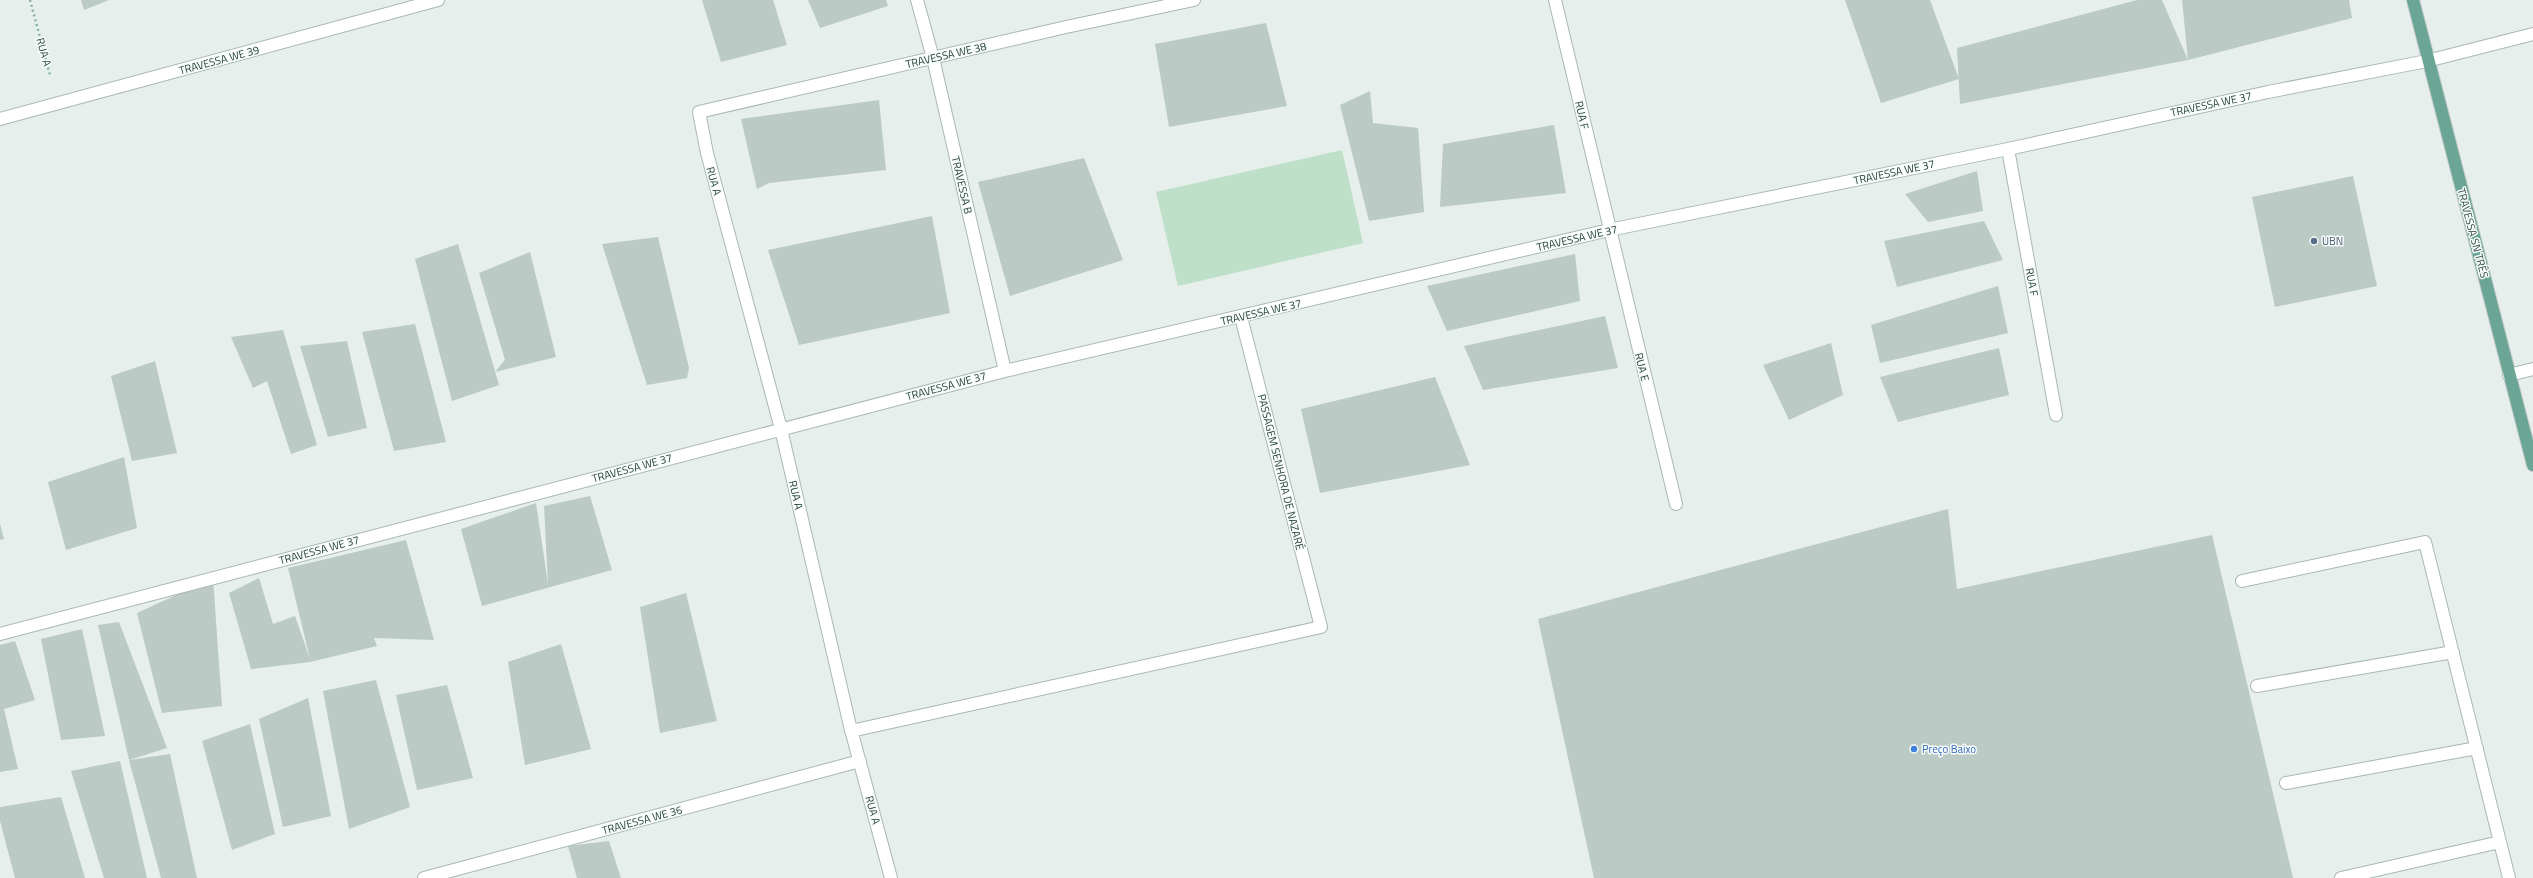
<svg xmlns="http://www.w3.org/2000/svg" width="2533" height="878" font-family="'Titillium Web',sans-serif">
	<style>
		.green { fill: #bfe0c8 }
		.building { fill: #bbcac4 }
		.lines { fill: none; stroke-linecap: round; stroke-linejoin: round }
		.minor-casing { stroke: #a8b8b2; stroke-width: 14 }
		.major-casing { stroke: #c2cac8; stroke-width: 14 }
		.path { stroke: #86b3a5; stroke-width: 2.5; stroke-dasharray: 2 3; stroke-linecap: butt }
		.minor { stroke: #fff; stroke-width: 12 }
		.major { stroke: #6aa596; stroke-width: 12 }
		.service-dot { fill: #5c6f8a; stroke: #f7fbf9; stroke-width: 1.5 }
		.shop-dot { fill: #3f7fe0; stroke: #f7fbf9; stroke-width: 1.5 }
		.labels { text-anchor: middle; stroke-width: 3; stroke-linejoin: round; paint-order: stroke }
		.street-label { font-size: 11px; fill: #24423a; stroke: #f7fbf9 }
		.service-label { font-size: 11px; fill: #4e5e75; stroke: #f7fbf9; text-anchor: start }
		.shop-label { font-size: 11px; fill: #366cbe; stroke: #f7fbf9; text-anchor: start }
	</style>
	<rect width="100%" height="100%" fill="#e6efeb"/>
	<path class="green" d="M1342 150 1363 243 1178 286 1156 192Z"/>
	<path class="building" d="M81 0H109L84 10Z
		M702 0H773L787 45 721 62Z
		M808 0H886L888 6 820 28Z
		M1845 0H1930L1959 79 1881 103Z
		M2137 0H2162L2188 60 2182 0H2349L2352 18 2188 60 1960 104 1957 48Z
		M1266 23 1287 106 1169 127 1155 44Z
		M1370 91 1373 123 1418 128 1424 212 1369 221 1340 105Z
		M879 100 886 170 769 183 757 189 741 119Z
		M1554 125 1566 193 1440 207 1443 144Z
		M1084 158 1123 260 1010 296 978 182Z
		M1977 171 1983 211 1928 222 1905 194Z
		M2353 176 2377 286 2275 307 2252 197Z
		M932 216 950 313 799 345 768 250Z
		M1984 221 2003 260 1897 287 1884 241Z
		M658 237 689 368 687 378 647 385 602 244Z
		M458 244 499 385 452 401 415 259Z
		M530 252 556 357 495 372 505 360 479 273Z
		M1575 254 1580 301 1447 331 1427 286Z
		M1998 286 2008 333 1880 363 1871 325Z
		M1605 316 1618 368 1483 390 1464 346Z
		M415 324 446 442 394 451 362 332Z
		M283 330 317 445 291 454 267 381 253 388 231 337Z
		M347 341 367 428 328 437 300 346Z
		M1831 343 1843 395 1789 420 1763 365Z
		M1999 348 2009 395 1898 422 1880 377Z
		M155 361 177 453 132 461 111 376Z
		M1435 377 1470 465 1320 493 1301 409Z
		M124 457 137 528 66 550 48 482Z
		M590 496 612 570 482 606 461 529 536 503 548 584 544 506Z
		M1948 509 1957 589 2212 535 2293 878H1594L1538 619Z
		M0 524 4 539 0 540Z
		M406 540 434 640 374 638 377 646 310 662 251 669 229 593 259 578 273 624 295 616 310 659 288 568Z
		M213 578 222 706 162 713 137 613Z
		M686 593 717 721 660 733 640 607Z
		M119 622 167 748 129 760 170 754 197 878H161L129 760 98 625Z
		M82 629 105 736 61 740 41 639Z
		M15 641 35 700 4 709 18 769 0 772V645Z
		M561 644 591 749 525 765 508 662Z
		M376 680 410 807 349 829 323 691Z
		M447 685 473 778 417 790 396 695Z
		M308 698 331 816 283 827 259 719Z
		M250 724 275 834 232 850 202 741Z
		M120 761 147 878H104L71 771Z
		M61 797 85 878H15L0 821V807Z
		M609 841 621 878H577L568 846Z"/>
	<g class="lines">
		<g class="minor-casing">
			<path id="minor" d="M917 0 933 58 1005 371
				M1555 0 1676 504
				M0 119 438 0
				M2008 149 2056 415
				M2509 375 2533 369
				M2242 581 2425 542 2509 878
				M0 634 1005 371 1609 230 2008 149 2268 92 2427 61 2533 34
				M2257 686 2453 652
				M851 731 1321 627 1241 317
				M2286 783 2477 748
				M424 878 860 761
				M891 878 850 726 781 429 707 153 699 112 1066 27 1194 0
				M2341 878 2500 842"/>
		</g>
		<g class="major-casing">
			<path id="major" d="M2413 0 2533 465"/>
		</g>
		<path class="path" d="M30 0 50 75"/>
		<use href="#minor" class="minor"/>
		<use href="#major" class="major"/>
	</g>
	<circle class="service-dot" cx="2314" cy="241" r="4"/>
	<circle class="shop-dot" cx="1914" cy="749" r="4"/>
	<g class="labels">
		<g class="street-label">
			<text transform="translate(44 52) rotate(75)" y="4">RUA A</text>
			<text transform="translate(946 55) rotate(-13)" y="4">TRAVESSA WE 38</text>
			<text transform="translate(219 60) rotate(-15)" y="4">TRAVESSA WE 39</text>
			<text transform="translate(2211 104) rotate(-12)" y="4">TRAVESSA WE 37</text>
			<text transform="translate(1582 115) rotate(77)" y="4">RUA F</text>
			<text transform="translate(1894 172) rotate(-12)" y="4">TRAVESSA WE 37</text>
			<text transform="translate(714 181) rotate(75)" y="4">RUA A</text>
			<text transform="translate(962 185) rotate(77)" y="4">TRAVESSA B</text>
			<text transform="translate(2473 233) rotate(75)" y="4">TRAVESSA SN TRÊS</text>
			<text transform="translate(1577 238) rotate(-13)" y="4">TRAVESSA WE 37</text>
			<text transform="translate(2032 282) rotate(80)" y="4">RUA F</text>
			<text transform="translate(1261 312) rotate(-13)" y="4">TRAVESSA WE 37</text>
			<text transform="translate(1642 367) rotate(76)" y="4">RUA E</text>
			<text transform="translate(946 386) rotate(-15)" y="4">TRAVESSA WE 37</text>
			<text transform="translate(632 468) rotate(-15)" y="4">TRAVESSA WE 37</text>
			<text transform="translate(1281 472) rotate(76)" y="4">PASSAGEM SENHORA DE NAZARÉ</text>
			<text transform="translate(796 495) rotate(77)" y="4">RUA A</text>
			<text transform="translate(319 550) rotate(-15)" y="4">TRAVESSA WE 37</text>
			<text transform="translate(873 810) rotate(75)" y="4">RUA A</text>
			<text transform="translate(642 820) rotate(-15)" y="4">TRAVESSA WE 36</text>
		</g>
		<g class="service-label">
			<text x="2322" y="245">UBN</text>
		</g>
		<g class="shop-label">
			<text x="1922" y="753">Preço Baixo</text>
		</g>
	</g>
</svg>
